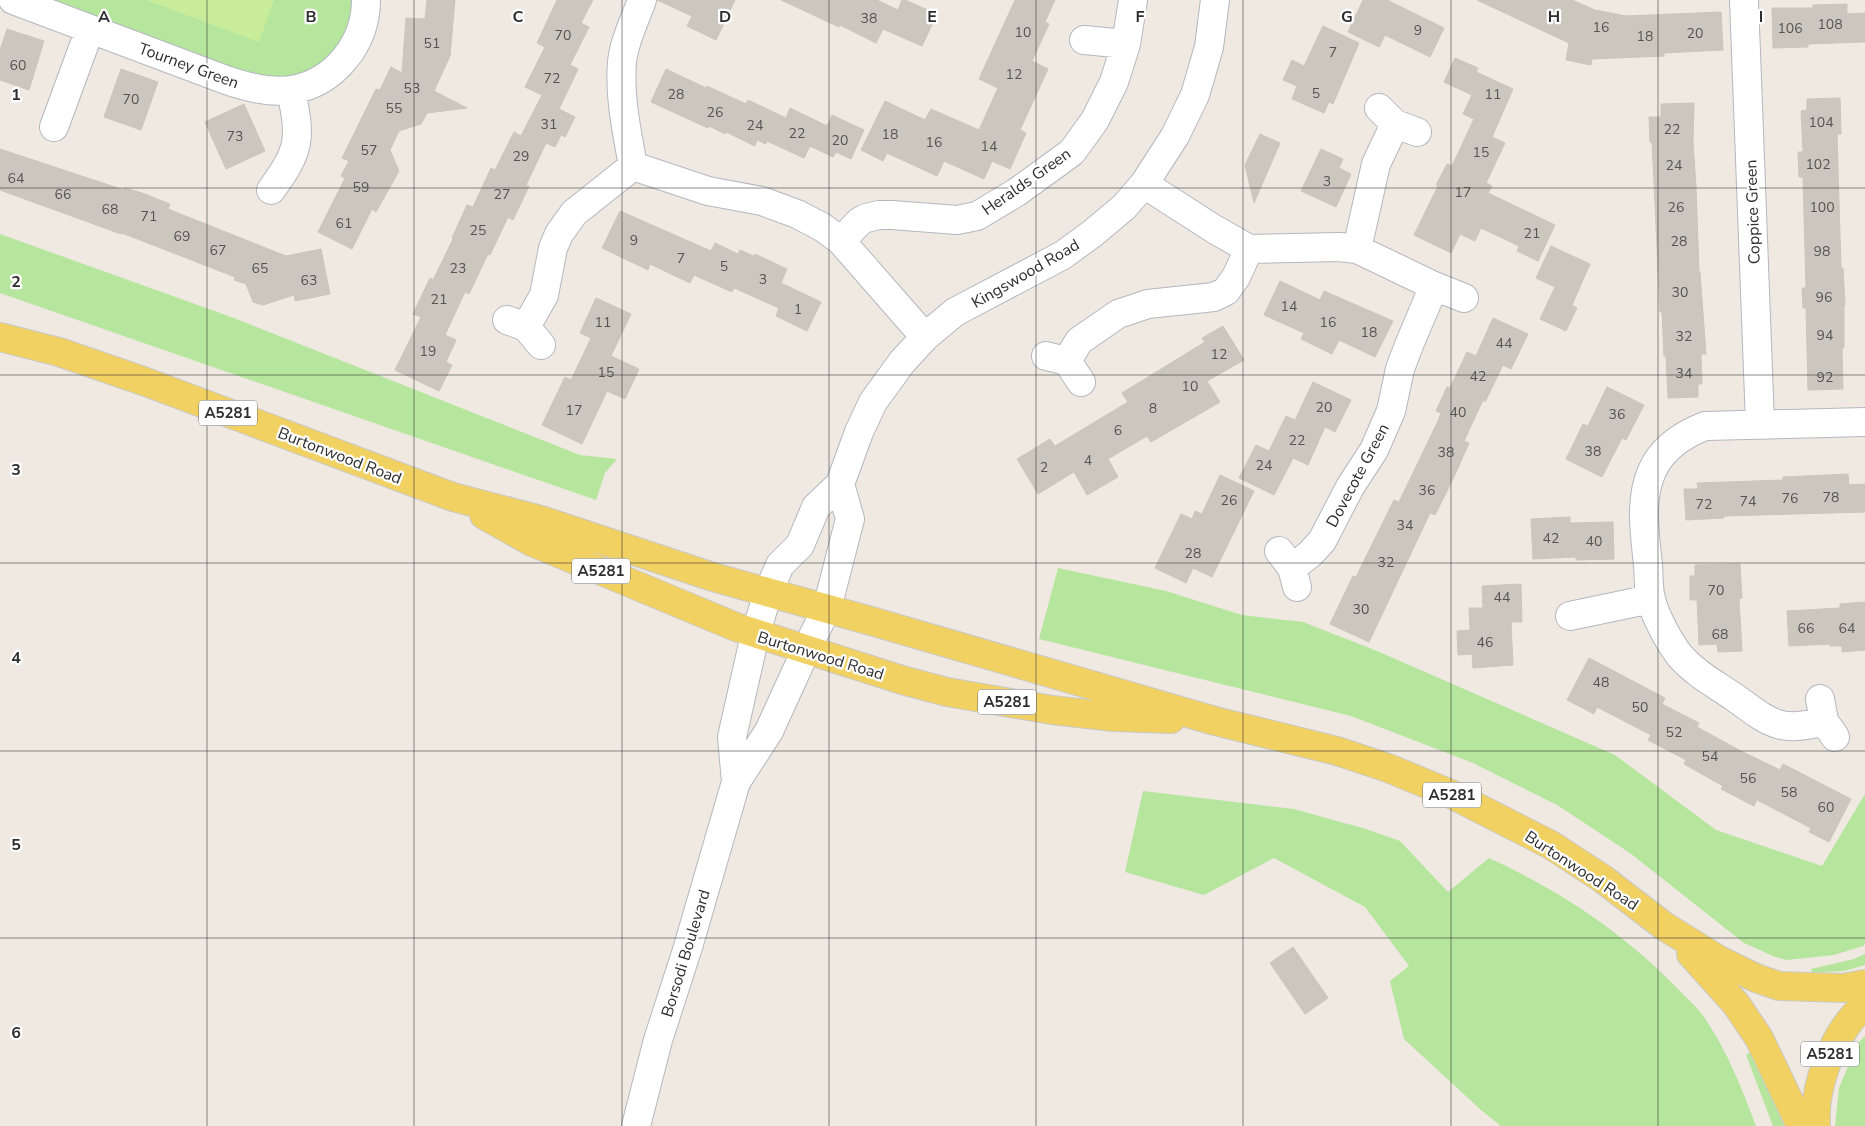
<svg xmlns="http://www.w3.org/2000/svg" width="1865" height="1126" font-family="'Nunito Sans',sans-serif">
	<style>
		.green { fill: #b6e59e }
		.pitch { fill: #c9ec9a }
		.building { fill: #cbc7bf; stroke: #cbc5ba }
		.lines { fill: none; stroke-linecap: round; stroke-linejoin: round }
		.minor-casing { stroke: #b4b7c1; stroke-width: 30 }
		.primary-casing { stroke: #c9c9c9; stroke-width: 30 }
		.minor { stroke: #fff; stroke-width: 28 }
		.primary { stroke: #f2d163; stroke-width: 28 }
		.grid { fill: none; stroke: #2e2e2e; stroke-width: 1; stroke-opacity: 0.55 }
		.labels { text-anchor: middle; stroke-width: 4.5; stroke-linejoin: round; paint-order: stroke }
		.number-label { font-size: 14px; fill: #555452 }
		.shield { fill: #fff; stroke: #6d6d6d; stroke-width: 1 }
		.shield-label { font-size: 15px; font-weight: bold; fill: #2e2e2e }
		.street-label { font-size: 16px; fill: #2e2e2e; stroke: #fff }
		.grid-label { font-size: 16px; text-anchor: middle; font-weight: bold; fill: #2e2e2e; stroke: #fff; stroke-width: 4.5; stroke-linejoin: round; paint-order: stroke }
	</style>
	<rect width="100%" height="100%" fill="#efe9e1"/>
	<path class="green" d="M43 0H356L343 44 320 66 289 78 264 79Z
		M0 234 234 318 580 455 617 459 605 473 596 500 0 293Z
		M1058 568 1166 591 1242 615 1303 622 1377 651 1615 755 1716 830 1822 866 1865 794V944L1863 946 1834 955 1786 960 1773 956 1744 943 1630 853 1557 805 1473 763 1351 716 1039 639Z
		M1143 791 1294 809 1366 829 1400 841 1448 892 1489 858C1559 890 1624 933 1678 989 1687 999 1699 1008 1706 1020 1728 1053 1742 1089 1756 1126H1501L1481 1110 1404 1039 1390 981 1409 966 1365 907 1274 858 1204 895 1125 872Z
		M1865 954V965L1844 971 1812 973 1811 969 1854 959Z
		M1865 1036V1126H1835L1839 1088 1858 1043Z
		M1755 1049 1786 1126H1773L1746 1055Z"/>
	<path class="pitch" d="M146 0H274L259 42Z"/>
	<path class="building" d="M427 0H455L450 56 434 91 467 108 427 113 421 124 399 131 390 150 399 171 376 212 372 209 352 249 318 232 345 178 341 176 349 161 342 158 376 89 380 90 391 67 402 73 406 18 425 19Z
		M557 0H593L581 23 589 27 570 65 578 69 559 109 575 117 565 137 561 135 555 147 546 143 526 185 529 186 513 220 508 217 490 255 488 254 469 294 465 292 445 335 456 340 446 362 452 365 439 391 395 370 421 317 413 314 430 278 433 280 453 239 452 238 467 205 473 207 491 168 495 170 514 132 521 136 542 95 525 87 545 47 537 43Z
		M657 0H735L716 40 687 26 692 16Z
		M781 0H877L898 10 902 0H905L937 14 922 46 883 29 876 43 840 25 839 27Z
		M1015 0H1055L1045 22 1049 24 1032 61 1048 69 1020 130 1026 133 1010 169 992 161 984 179 944 161 937 176 887 153 883 161 861 150 885 101 925 120 931 109 979 130 998 88 979 79Z
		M1363 0H1387L1444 28 1430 57 1385 35 1379 47 1348 32Z
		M1477 0H1572L1595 10 1626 16 1721 12 1723 50 1664 53V56L1592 59 1591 65 1566 60 1569 43Z
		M1847 4V14L1865 13V42L1808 44V47L1773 48 1772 8H1813V5Z
		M1323 26 1359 43 1333 104 1329 102 1324 113 1292 99 1297 86 1283 80 1292 60 1304 66Z
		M7 29 44 41 29 90 0 80V50Z
		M1455 58 1478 68 1476 72 1513 89 1492 137 1505 143 1486 183 1492 186 1488 193 1555 225 1538 261 1517 251 1519 246 1481 228 1475 241 1460 234 1451 253 1414 235 1438 186 1436 185 1447 164 1452 166 1474 119 1463 114 1472 95 1444 82Z
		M121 69 158 82 141 130 104 117Z
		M666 69 706 88 707 86 746 104 748 100 786 118 790 108 827 126 832 115 864 130 851 159 836 152 833 157 810 146 804 158 767 141 766 144 757 140 755 146 726 132 725 134 709 126 708 128 651 102Z
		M1840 98 1841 134H1837L1841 268H1843L1845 305H1844V348H1842L1843 389 1808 390 1806 308H1803L1802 288H1806L1803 177H1799L1798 152H1803L1801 111 1807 110V99Z
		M1694 103 1693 141 1696 187 1699 272H1700L1706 354H1701L1702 384H1698V397L1668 398 1666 356H1664L1662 312H1660L1654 183 1652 142H1650L1649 117H1661V104Z
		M244 104 265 151 226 169 205 122Z
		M1260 134 1280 143 1254 203 1245 165Z
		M0 149 124 190 125 188 142 193 170 204 168 209 286 256 321 249 330 294 295 301 294 295 263 305 253 302 246 284 234 280 235 277 122 233 121 234 0 190Z
		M1321 149 1343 159 1339 168 1351 174 1336 207 1301 191Z
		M620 211 711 251 715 243 738 254 740 250 754 256 755 254 787 269 781 283 821 302 807 331 776 316 779 308 734 288 732 292 694 275 690 283 650 264 648 270 602 248Z
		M1551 246 1590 264 1572 305 1577 308 1566 331 1540 319 1555 287 1536 278Z
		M1280 281 1320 300 1324 291 1393 321 1375 357 1339 340 1332 354 1301 339 1304 333 1264 315Z
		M596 298 631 314 611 356 639 369 625 399 607 391 582 444 542 425 565 377 571 380 591 338 580 333Z
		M1493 318 1528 334 1511 369 1503 365 1485 402 1483 400 1464 441 1469 443 1453 479 1435 515 1430 513 1369 642 1330 624 1353 576 1356 577 1394 500 1399 502 1437 423 1441 413 1436 411 1447 387 1450 388 1467 352 1476 356Z
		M1223 326 1244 360 1207 381 1220 402 1151 442 1147 436 1108 459 1118 477 1087 495 1074 472 1038 494 1017 459 1050 439 1055 446 1128 402 1122 393 1205 342 1202 338Z
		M1313 382 1351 400 1335 432 1325 427 1308 465 1293 458 1274 495 1239 478 1256 445 1269 451 1286 416 1295 420Z
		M1607 387 1644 405 1626 440 1622 438 1602 477 1566 459 1583 424 1588 426Z
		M1848 474 1849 485 1865 484V512L1724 516V518L1686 520 1684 489H1698L1697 483 1783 480V477Z
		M1220 475 1254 491 1212 577 1193 568 1186 583 1155 568 1181 514 1192 519 1195 511 1202 514Z
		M1570 517V523L1613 522 1614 559 1576 560V557L1533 559 1531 519Z
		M1740 564 1742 598 1739 599 1742 651 1718 652 1717 644 1699 645 1697 600H1690V576H1695V565Z
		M1521 584 1522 622H1511L1513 665 1473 668 1472 654 1458 655 1457 631 1470 630 1469 608H1483L1482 586Z
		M1865 602V650L1842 652V646H1830V644L1789 646 1787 611 1840 608V604Z
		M1589 658 1665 698 1662 704 1699 723 1697 727 1741 751 1780 770 1783 764 1851 799 1829 842 1809 832 1811 828 1757 800 1754 806 1721 789 1723 786 1684 764 1686 760 1648 740 1651 735 1597 707 1594 714 1567 700Z
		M1293 947 1328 998 1305 1014 1270 963Z"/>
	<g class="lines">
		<g class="minor-casing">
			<path id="minor" d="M13 0 226 80C247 87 269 93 291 90 335 83 366 43 366 0
				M1744 0 1760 424
				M1084 40 1126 44 1133 0
				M1379 108 1395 124 1417 132
				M54 127 90 29
				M633 166 708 191 762 201 797 214 822 227 841 241 925 337
				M633 166C627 132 619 97 622 62 624 41 635 20 642 0
				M1144 184 1214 229 1249 249 1339 247 1357 249 1434 286 1409 345 1400 369 1391 411 1374 450 1350 487 1322 541 1310 554 1292 568
				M271 190C301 149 301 139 291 90
				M841 241 859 222 866 218 879 215H892L957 220 977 216 1017 192 1072 152 1095 120 1114 82 1126 44
				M1357 249 1376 164 1395 124
				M1434 286 1464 298
				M507 320 526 327 541 345
				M526 327 544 295 553 248 559 234 574 213 633 166
				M1046 356 1067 361 1081 382
				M1067 361 1079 341 1118 314 1148 304 1214 297 1226 291 1236 277 1249 249
				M1279 551 1292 568 1297 587
				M1570 616 1651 599
				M1820 699 1824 721 1835 737
				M1824 721C1779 734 1769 722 1734 697 1715 684 1696 674 1680 656 1669 642 1655 616 1651 599 1648 588 1649 576 1648 565 1645 535 1639 500 1652 471 1662 448 1682 435 1705 426L1865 422
				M736 782 732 737 755 635 768 593 780 565 800 545 816 507 840 484 859 432 873 402 902 362 925 337 955 312 1063 255 1093 233 1124 207 1144 184 1175 136 1195 95 1209 47 1215 0
				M636 1126 658 1040 688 947 736 782 769 731 806 650 827 608 850 519 840 484"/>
		</g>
		<g class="primary-casing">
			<path id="primary" d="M0 337 59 352 146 382 453 497 541 520 713 577 871 621 1215 721 1337 751 1388 768 1451 794 1551 845 1603 879 1664 926 1719 960 1756 978 1779 986 1843 988 1865 984
				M484 515 532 542 736 627 902 680 947 692 1052 710 1114 717 1171 719
				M1691 954 1736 1004 1759 1038 1801 1126
				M1816 1126C1813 1086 1834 1031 1865 1005"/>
		</g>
		<use href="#minor" class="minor"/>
		<use href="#primary" class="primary"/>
	</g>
	<path class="grid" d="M207 0V1126M414 0V1126M622 0V1126M829 0V1126M1036 0V1126M1243 0V1126M1451 0V1126M1658 0V1126M0 188H1865M0 375H1865M0 563H1865M0 751H1865M0 938H1865"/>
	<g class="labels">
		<g class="number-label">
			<text x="869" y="23">38</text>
			<text x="1830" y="29">108</text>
			<text x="1601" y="32">16</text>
			<text x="1790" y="33">106</text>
			<text x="1418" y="35">9</text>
			<text x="1023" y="37">10</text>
			<text x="1695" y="38">20</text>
			<text x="563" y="40">70</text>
			<text x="1645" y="41">18</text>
			<text x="432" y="48">51</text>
			<text x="1333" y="57">7</text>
			<text x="18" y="70">60</text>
			<text x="1014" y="79">12</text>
			<text x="552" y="83">72</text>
			<text x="412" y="93">53</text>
			<text x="1316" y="98">5</text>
			<text x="676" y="99">28</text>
			<text x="1493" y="99">11</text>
			<text x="131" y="104">70</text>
			<text x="394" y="113">55</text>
			<text x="715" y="117">26</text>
			<text x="1821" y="127">104</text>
			<text x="549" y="129">31</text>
			<text x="755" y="130">24</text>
			<text x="1672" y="134">22</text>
			<text x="797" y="138">22</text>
			<text x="890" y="139">18</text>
			<text x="235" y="141">73</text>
			<text x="840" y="145">20</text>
			<text x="934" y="147">16</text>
			<text x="989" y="151">14</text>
			<text x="369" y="155">57</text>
			<text x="1481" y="157">15</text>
			<text x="521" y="161">29</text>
			<text x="1818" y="169">102</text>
			<text x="1674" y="170">24</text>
			<text x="16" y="183">64</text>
			<text x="1327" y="186">3</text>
			<text x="361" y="192">59</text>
			<text x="1463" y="197">17</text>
			<text x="63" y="199">66</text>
			<text x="502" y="199">27</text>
			<text x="1676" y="212">26</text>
			<text x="1822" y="212">100</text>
			<text x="110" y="214">68</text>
			<text x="149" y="221">71</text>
			<text x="344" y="228">61</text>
			<text x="478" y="235">25</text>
			<text x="1532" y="238">21</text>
			<text x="182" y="241">69</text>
			<text x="634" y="245">9</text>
			<text x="1679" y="246">28</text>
			<text x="218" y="255">67</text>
			<text x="1822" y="256">98</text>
			<text x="681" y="263">7</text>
			<text x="724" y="271">5</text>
			<text x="260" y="273">65</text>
			<text x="458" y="273">23</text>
			<text x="763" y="284">3</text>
			<text x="309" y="285">63</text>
			<text x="1680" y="297">30</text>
			<text x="1824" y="302">96</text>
			<text x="439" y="304">21</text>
			<text x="1289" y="311">14</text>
			<text x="798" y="314">1</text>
			<text x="603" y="327">11</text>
			<text x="1328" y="327">16</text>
			<text x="1369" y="337">18</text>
			<text x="1825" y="340">94</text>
			<text x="1684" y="341">32</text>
			<text x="1504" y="348">44</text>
			<text x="428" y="356">19</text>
			<text x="1219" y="359">12</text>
			<text x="606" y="377">15</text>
			<text x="1684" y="378">34</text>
			<text x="1478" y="381">42</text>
			<text x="1825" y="382">92</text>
			<text x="1190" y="391">10</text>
			<text x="1324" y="412">20</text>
			<text x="1153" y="413">8</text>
			<text x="574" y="415">17</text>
			<text x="1458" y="417">40</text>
			<text x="1617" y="419">36</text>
			<text x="1118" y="435">6</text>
			<text x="1297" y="445">22</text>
			<text x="1593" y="456">38</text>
			<text x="1446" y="457">38</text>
			<text x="1088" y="465">4</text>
			<text x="1264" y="470">24</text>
			<text x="1044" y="472">2</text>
			<text x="1427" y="495">36</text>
			<text x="1831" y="502">78</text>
			<text x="1790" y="503">76</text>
			<text x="1229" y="505">26</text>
			<text x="1748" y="506">74</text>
			<text x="1704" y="509">72</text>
			<text x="1405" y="530">34</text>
			<text x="1551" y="543">42</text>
			<text x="1594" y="546">40</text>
			<text x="1193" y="558">28</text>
			<text x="1386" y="567">32</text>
			<text x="1716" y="595">70</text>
			<text x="1502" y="602">44</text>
			<text x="1361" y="614">30</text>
			<text x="1806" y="633">66</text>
			<text x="1847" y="633">64</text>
			<text x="1720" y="639">68</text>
			<text x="1485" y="647">46</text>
			<text x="1601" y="687">48</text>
			<text x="1640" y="712">50</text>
			<text x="1674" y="737">52</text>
			<text x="1710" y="761">54</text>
			<text x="1748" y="783">56</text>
			<text x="1789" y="797">58</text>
			<text x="1826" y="812">60</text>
		</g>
		<g class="shield">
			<rect x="199" y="400.5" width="58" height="25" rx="4"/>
			<rect x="572" y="558.5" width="58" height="25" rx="4"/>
			<rect x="978" y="689.5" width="58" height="25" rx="4"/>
			<rect x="1423" y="782.5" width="58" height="25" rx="4"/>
			<rect x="1801" y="1041.5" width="58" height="25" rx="4"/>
		</g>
		<g class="shield-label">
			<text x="228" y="418">A5281</text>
			<text x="601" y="576">A5281</text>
			<text x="1007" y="707">A5281</text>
			<text x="1452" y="800">A5281</text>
			<text x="1830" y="1059">A5281</text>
		</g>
		<g class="street-label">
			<text transform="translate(189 65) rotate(20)" y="6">Tourney Green</text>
			<text transform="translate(1026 181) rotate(-35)" y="6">Heralds Green</text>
			<text transform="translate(1752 212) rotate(-92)" y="6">Coppice Green</text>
			<text transform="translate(1025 273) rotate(-30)" y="6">Kingswood Road</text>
			<text transform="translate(340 455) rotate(21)" y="6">Burtonwood Road</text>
			<text transform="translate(1357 475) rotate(-62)" y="6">Dovecote Green</text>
			<text transform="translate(821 655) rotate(17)" y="6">Burtonwood Road</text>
			<text transform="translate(1582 870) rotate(33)" y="6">Burtonwood Road</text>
			<text transform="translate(685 953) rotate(-73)" y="6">Borsodi Boulevard</text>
		</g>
	</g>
	<g class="grid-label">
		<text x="104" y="22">A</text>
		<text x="311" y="22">B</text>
		<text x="518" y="22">C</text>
		<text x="725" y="22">D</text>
		<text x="932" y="22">E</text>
		<text x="1140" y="22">F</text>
		<text x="1347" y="22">G</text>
		<text x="1554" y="22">H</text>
		<text x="1761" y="22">I</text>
		<text x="16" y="100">1</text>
		<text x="16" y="287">2</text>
		<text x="16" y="475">3</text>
		<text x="16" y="663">4</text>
		<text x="16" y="850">5</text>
		<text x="16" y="1038">6</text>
	</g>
</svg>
